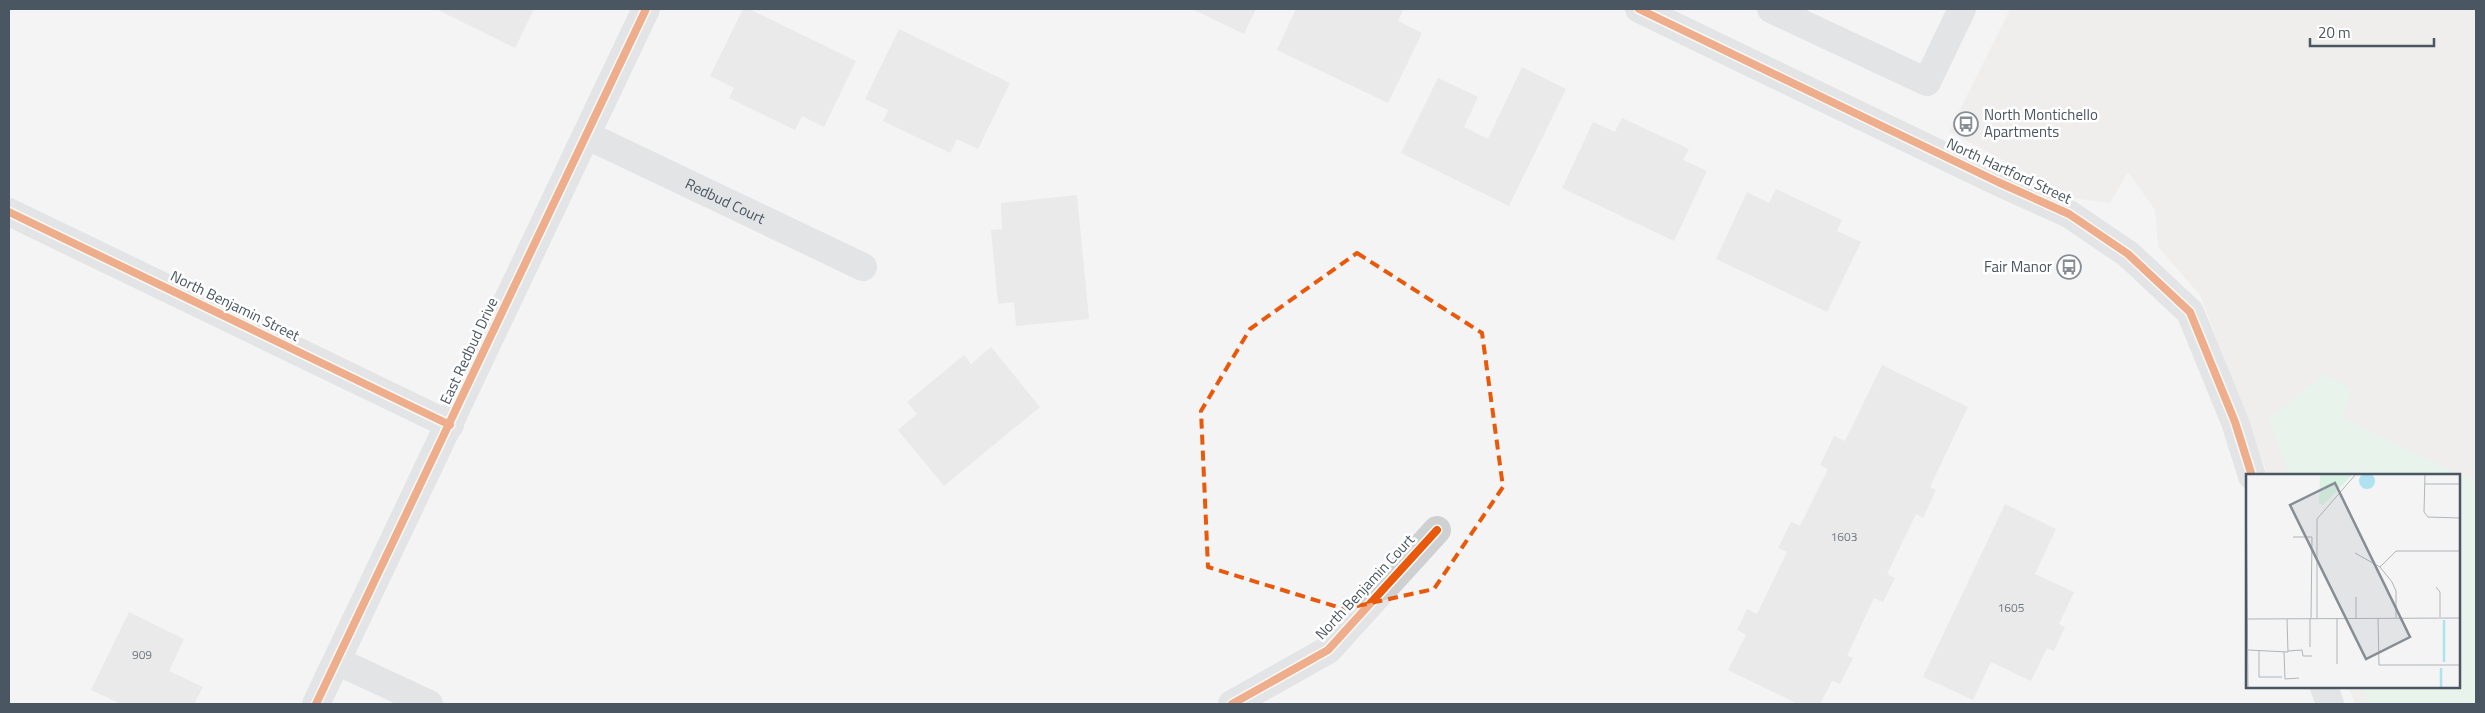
<svg xmlns="http://www.w3.org/2000/svg" width="2485" height="713" font-family="'Titillium Web',sans-serif">
	<style>
		.commercial { fill: #e8e7e3 }
		.green { fill: #d9f2e3 }
		.building { fill: #ddddde }
		.lines { fill: none; stroke-linecap: round; stroke-linejoin: round }
		.minor { stroke: #ced0d2; stroke-width: 28 }
		.cycleway-casing { stroke: #fff; stroke-width: 11 }
		.cycleway { stroke: #e8590c; stroke-width: 8 }
		.marked { fill: none; stroke: #e8590c; stroke-width: 4; stroke-dasharray: 10 6; stroke-linejoin: round }
		.labels { text-anchor: middle; stroke-width: 5; stroke-linejoin: round; paint-order: stroke }
		.number-label { font-size: 12px; fill: #707881 }
		.poi-label { font-size: 15px; fill: #4a5661; stroke: #fff; text-anchor: start }
		.street-label { font-size: 15px; fill: #4a5661; stroke: #fff }
		.inset-river { fill: none; stroke: #aee2f0; stroke-width: 2.5 }
		.inset-road { fill: none; stroke: #b0b5b9; stroke-width: 1 }
		.view { fill: #868d94; fill-opacity: 0.15; stroke: #868d94; stroke-width: 2.5 }
		.inset-edge { fill: none; stroke: #4a5661; stroke-width: 2.5 }
	</style>
	<rect width="100%" height="100%" fill="#f4f4f4"/>
	<path class="commercial" d="M2010 9H2476V704H2355L2349 687H2459V476L2268 475 2200 295 2158 247 2155 210 2128 172 2110 203 2072 198 1949 131Z"/>
	<path class="green" d="M2324 374 2351 389 2350 398 2341 418 2476 482V704H2369L2362 687H2459V476L2289 475 2269 419Z"/>
	<path class="building" d="M436 9H534L515 48Z
		M743 9H749L856 61 824 127 802 116 795 130 729 98 734 88 710 76Z
		M1192 9H1256L1244 34Z
		M1296 9H1399L1403 11 1398 21 1422 33 1388 103 1277 50Z
		M899 29 1010 83 978 149 957 139 950 153 883 121 888 110 865 99Z
		M1522 67 1566 89 1509 206 1401 153 1438 78 1478 97 1464 127 1488 139Z
		M1622 118 1689 149 1683 160 1707 171 1674 241 1562 188 1593 122 1615 132Z
		M1776 189 1842 220 1837 231 1861 242 1827 312 1716 259 1747 192 1769 203Z
		M1077 195 1089 319 1016 326 1014 302 998 304 991 230 1002 229 1001 203Z
		M991 347 1040 407 944 486 898 430 917 414 907 402 964 355 971 364Z
		M1882 365 1968 407 1930 487 1936 490 1923 518 1916 514 1887 574 1895 578 1883 602 1874 598 1847 656 1853 658 1840 684 1832 681 1820 704H1798L1728 670 1746 635 1737 630 1747 609 1757 614 1787 552 1778 548 1791 522 1800 526 1828 469 1820 465 1834 436 1845 441Z
		M2005 504 2056 529 2035 574 2074 592 2059 624 2065 627 2054 651 2047 648 2031 681 1991 662 1973 700 1923 677Z
		M129 612 184 639 169 671 203 687 194 704H121L91 690Z"/>
	<g class="lines">
		<g class="minor">
			<path d="M1639 9 1998 182 2069 214 2128 254 2190 312 2235 422 2252 476"/>
			<path d="M1771 9 1927 82 1962 9"/>
			<path id="s1" d="M586 135 863 267"/>
			<path d="M9 212 450 425"/>
			<path d="M337 661 429 704"/>
			<path d="M2324 687 2330 704"/>
			<path d="M316 704 646 9"/>
			<path d="M1232 704 1328 650 1437 530"/>
		</g>
		<g class="cycleway-casing">
			<path id="cycleway" d="M1639 9 1998 182 2069 214 2128 254 2190 312 2235 422 2252 476
				M9 212 450 425
				M316 704 646 9
				M1232 704 1328 650 1437 530"/>
		</g>
		<use href="#cycleway" class="cycleway"/>
	</g>
	<path d="M0 0H2485V713H0ZM1357 253 1482 333 1503 487 1434 589 1344 609 1208 567 1201 411 1250 329Z" fill="#f4f4f4" fill-opacity=".55" fill-rule="evenodd"/>
	<path class="marked" d="M1357 253 1482 333 1503 487 1434 589 1344 609 1208 567 1201 411 1250 329Z"/>
	<defs>
		<g id="bus-ring" transform="scale(1.25)"><circle r="9.5" fill="#fff" stroke="#868d94" stroke-width="1.5"/><path d="M-5-6H5V4H4V6H2V4H-2V6H-4V4H-5ZM-3.5-4V0h7V-4ZM-3.5 1.2v1.5H-2V1.2ZM2 1.2v1.5H3.5V1.2Z" fill="#868d94"/></g>
	</defs>
	<g fill-rule="evenodd">
		<use href="#bus-ring" x="1966" y="124"/>
		<use href="#bus-ring" x="2069" y="267"/>
	</g>
	<g class="labels">
		<g class="number-label">
			<text x="1844" y="541">1603</text>
			<text x="2011" y="612">1605</text>
			<text x="142" y="659">909</text>
		</g>
		<g class="poi-label">
			<text x="1984" y="120">North Montichello<tspan x="1984" dy="17">Apartments</tspan></text>
			<text x="2052" y="272" text-anchor="end">Fair Manor</text>
		</g>
		<g class="street-label">
			<text transform="translate(2009 171) rotate(25)" y="5">North Hartford Street</text>
			<text dy="5" stroke="none"><textPath href="#s1" startOffset="154">Redbud Court</textPath></text>
			<text transform="translate(235 306) rotate(26)" y="5">North Benjamin Street</text>
			<text transform="translate(469 351) rotate(-65)" y="5">East Redbud Drive</text>
			<text transform="translate(1365 587) rotate(-47)" y="5">North Benjamin Court</text>
		</g>
	</g>
	<g transform="translate(2246 474)">
		<rect width="214" height="214" fill="#f4f4f4"/>
		<path d="M74 0H107L77 31 73 29Z" fill="#d9f2e3"/>
		<path d="M113 7a8 8 0 1 1 16 0a8 8 0 1 1-16 0Z" fill="#aee2f0"/>
		<path class="inset-river" d="M198 188V146M195 213V194"/>
		<path class="inset-road" d="M0 0 2 213M179 0 178 38 182 43 214 44M179 10H214M47 63H66L65 144M109 79 134 93 146 108 150 117V144M134 93 150 77H214M190 113 194 118V143M110 123V144M71 144V45L110 0M132 144 133 191H214M1 145 214 144M64 145V173M2 176 42 178 41 145M13 176V203H36M42 177 56 176 57 182H66M38 178 39 205 53 204M91 190V144"/>
		<path class="view" d="M89 9 164 163 120 185 44 31Z"/>
		<rect width="214" height="214" class="inset-edge"/>
	</g>
	<rect width="2485" height="713" fill="none" stroke="#4a5661" stroke-width="20"/>
	<path d="M2310 38v8h124v-8" fill="none" stroke="#4a5661" stroke-width="2.5"/>
	<text x="2318" y="38" font-size="15" fill="#4a5661" stroke="#ffffff" stroke-width="4" paint-order="stroke">20 m</text>
</svg>
